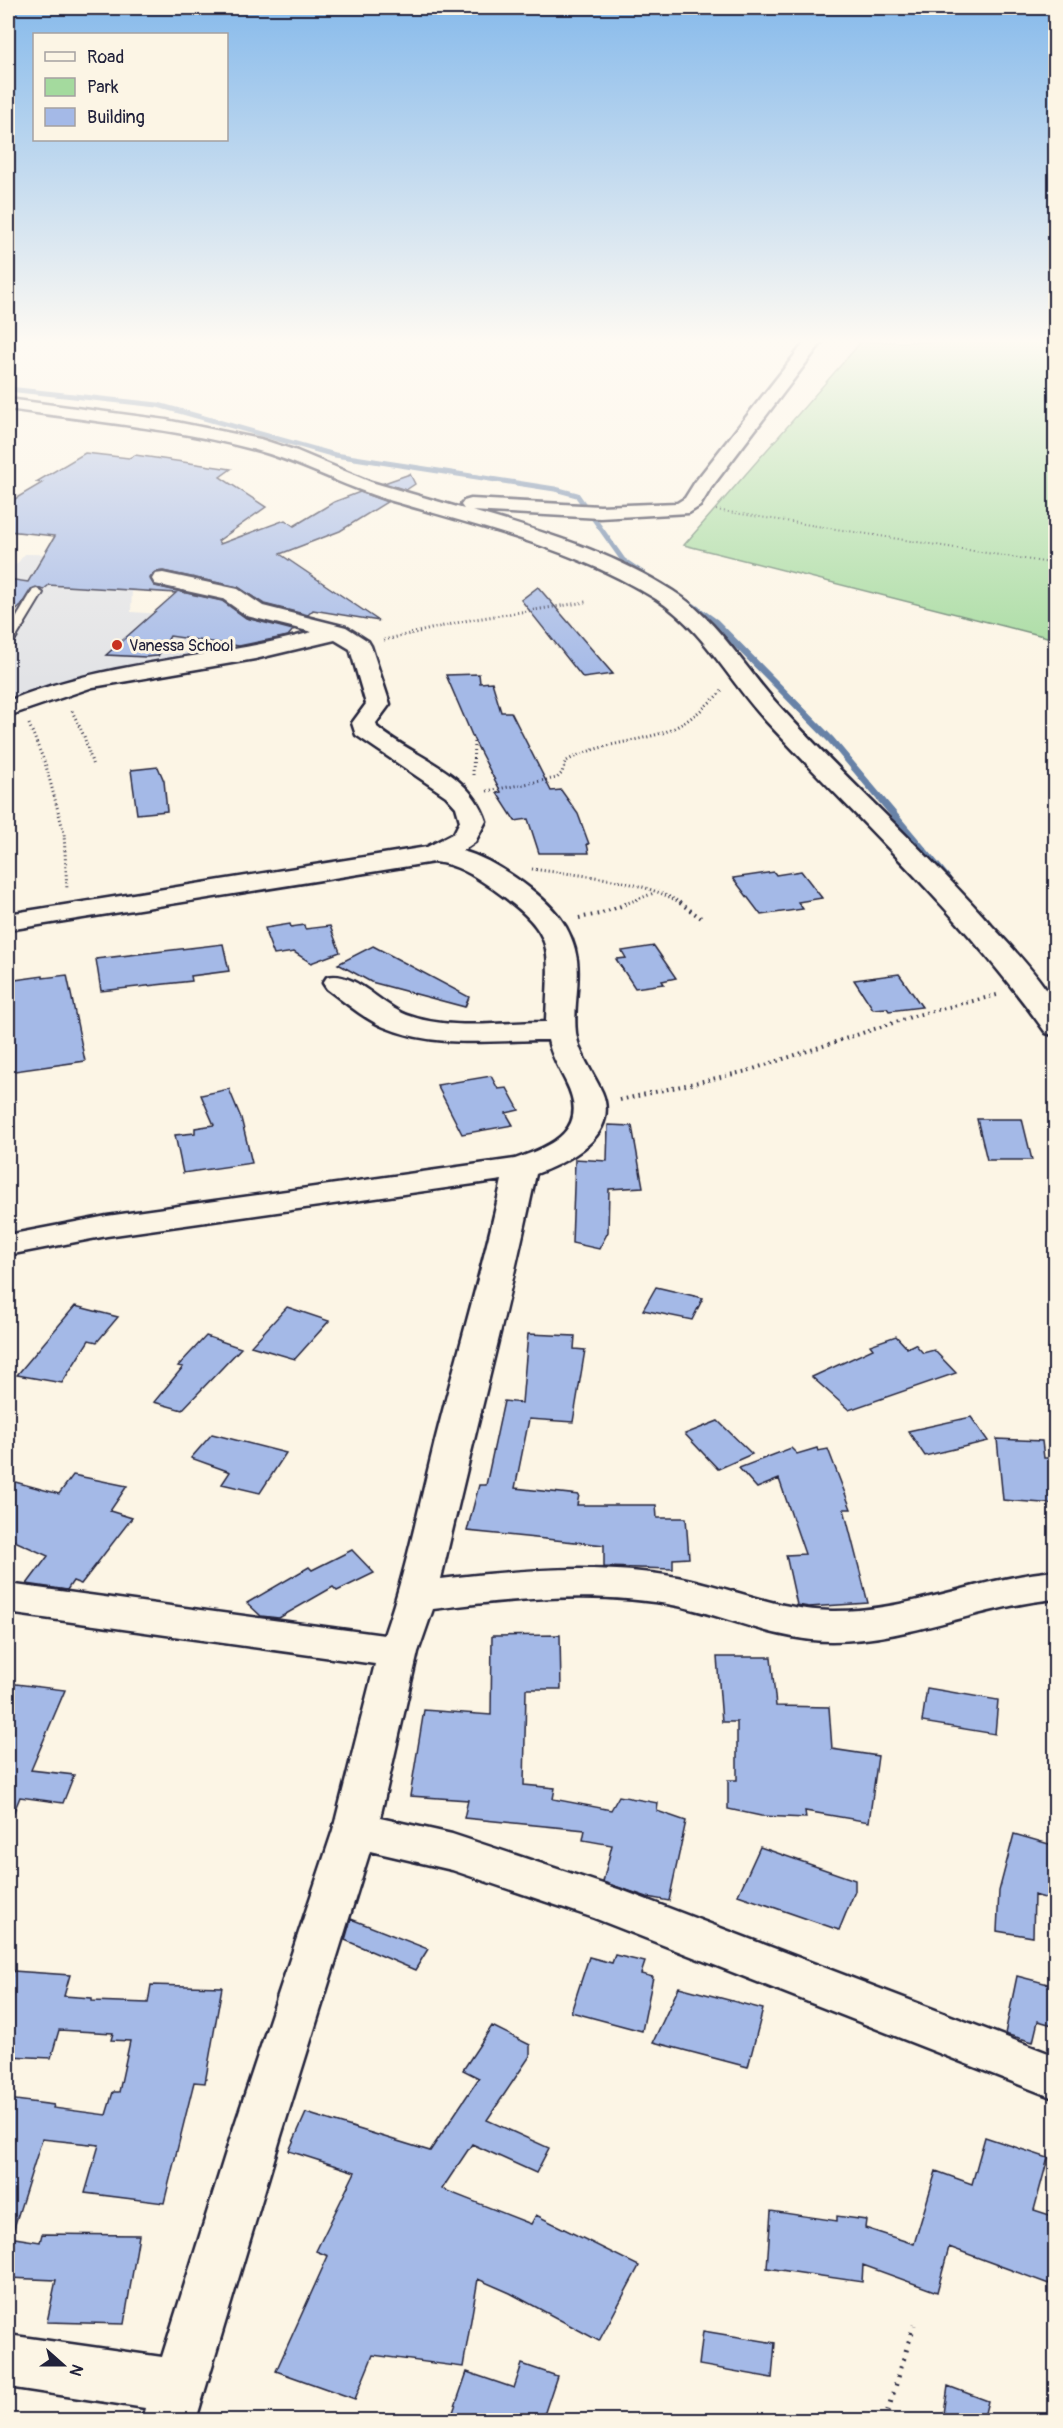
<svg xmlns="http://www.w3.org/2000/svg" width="1063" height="2428" font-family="Pangolin,sans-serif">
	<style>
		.built { fill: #e2e3e6 }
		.green { fill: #a4da9e; stroke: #637e6c; stroke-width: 1.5 }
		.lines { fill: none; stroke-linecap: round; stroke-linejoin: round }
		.stream-far1 { stroke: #6782a7; stroke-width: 5 }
		.stream { stroke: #6782a7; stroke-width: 7 }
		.building { fill: #a4b9e7; stroke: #22223b; stroke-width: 1.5 }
		.lane-casing { stroke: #22223b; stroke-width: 4 }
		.street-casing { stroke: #22223b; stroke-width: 5 }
		.path-far3 { stroke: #22223b; stroke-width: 2; stroke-dasharray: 1 3; stroke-linecap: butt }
		.path-far2 { stroke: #22223b; stroke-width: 3; stroke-dasharray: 1 3; stroke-linecap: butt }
		.path-far1 { stroke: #22223b; stroke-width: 4; stroke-dasharray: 1.5 4.5; stroke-linecap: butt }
		.path { stroke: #22223b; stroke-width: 5; stroke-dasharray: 2 7; stroke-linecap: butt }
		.lane { fill: #fcf5e5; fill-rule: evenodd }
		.street { fill: #fcf5e5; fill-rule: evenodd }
		.poi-dot { fill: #c8321e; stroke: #fcf5e5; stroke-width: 2 }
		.labels { text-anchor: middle; stroke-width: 6; stroke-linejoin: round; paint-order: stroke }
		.far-poi-label { font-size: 16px; fill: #22223b; stroke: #fcf5e5; text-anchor: start }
	</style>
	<rect width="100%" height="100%" fill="#fcf5e5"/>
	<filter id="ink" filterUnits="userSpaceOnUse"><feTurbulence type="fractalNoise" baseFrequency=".0167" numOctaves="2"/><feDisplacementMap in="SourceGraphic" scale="12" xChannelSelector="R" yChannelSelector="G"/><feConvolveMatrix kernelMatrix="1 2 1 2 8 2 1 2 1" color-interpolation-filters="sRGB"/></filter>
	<g filter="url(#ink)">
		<path class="built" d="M25 554 118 555 133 567 131 612 256 620 198 670 108 671 34 690 8 702V574Z"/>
		<path class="green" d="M861 342H1055V639L684 545Z"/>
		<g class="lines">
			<path class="stream-far1" d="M8 389 158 405 335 455 555 489 577 495 623 560 656 582"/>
			<path class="stream" d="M688 603 715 622 831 740 947 878"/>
		</g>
		<path class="building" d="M85 453 129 458 135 455 231 469 220 477 266 507 218 541 220 544 285 520 294 526 334 502 360 492 387 502 340 531 280 554 379 621 313 610 308 615 264 604 238 587 163 571 155 572 150 578 155 586 222 601 246 618 293 630 288 636 239 646 170 636 158 656 146 657 106 655 176 593 48 585H49L43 590 36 587 31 589 20 607 8 617V579L28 582 55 536 8 531V503L42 483 36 482Z
			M410 474 415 484 406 490 384 483Z
			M538 587 613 674 583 678 521 600Z
			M479 674 480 683 492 682 501 712H511L551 791 561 790 578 814 589 844H587L589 853H539L528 819 515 821 497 793 501 792 474 740 446 675Z
			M158 767 164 781 167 811 137 814 131 770Z
			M801 871 822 898 798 902 803 909 761 915 733 878 774 872 776 875Z
			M290 924 291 927 304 925 305 929 330 926 340 952 311 963 294 952 274 955 266 934H267L265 928Z
			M223 944 229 971 191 976 192 981 101 991 96 959Z
			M373 946 469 997 465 1007 371 982 338 964Z
			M654 946 676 978 662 981 664 984 635 988 616 959 626 958 622 951Z
			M899 974 922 1007 889 1011 887 1008 873 1009 854 980Z
			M67 975 85 1061 8 1072V981L43 976V978Z
			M491 1076 498 1089 507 1088 519 1110 506 1113 513 1125 462 1134 437 1085Z
			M229 1089 241 1118 252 1163 183 1173 175 1135 195 1133V1128L214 1125 201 1095Z
			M977 1119H1022L1032 1160H987Z
			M608 1125 632 1126 643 1187 609 1189 608 1232 599 1249 572 1243 575 1159 607 1161Z
			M656 1287 703 1298 692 1320 643 1310Z
			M75 1306 118 1317 97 1342 89 1340 62 1383 17 1375Z
			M287 1307 329 1321 295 1359 251 1346Z
			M528 1334 575 1336 574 1349 585 1350 573 1422 529 1419 515 1488 579 1495 577 1505H656L657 1518H686L689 1558 673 1559V1569L604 1567V1545L467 1531 479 1485H486L504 1401 522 1403Z
			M206 1336 241 1348 182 1410 154 1402 183 1367 178 1366Z
			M896 1336 907 1348 915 1344 923 1353 934 1350 956 1373 849 1410 812 1377 873 1349 870 1345Z
			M971 1417 988 1441 925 1456 908 1431Z
			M718 1421 752 1454 718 1469 685 1434Z
			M212 1434 286 1453 260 1493 222 1484 230 1472 191 1458Z
			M997 1439 1042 1441 1044 1458H1056V1504L1003 1500Z
			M791 1448 797 1454 817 1448 818 1451 828 1449 851 1509H844L868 1603 809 1607 797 1605 786 1555 805 1554 779 1479 757 1488 739 1468Z
			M73 1475 127 1486 110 1511 132 1518 81 1584 73 1581 67 1590 27 1584 48 1556 8 1538V1480L59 1494Z
			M352 1550 374 1573 337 1591 333 1587 279 1618 261 1616 247 1603 309 1567 312 1570Z
			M560 1635 561 1689H526L524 1785 555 1788 553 1799 611 1810 619 1796 658 1803 657 1811 686 1821 669 1901 647 1897 603 1882 612 1845 583 1840 585 1830 464 1818 468 1800 410 1796 424 1710 491 1715 492 1636Z
			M717 1657H771L776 1706 829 1707 832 1749 878 1756 869 1822 805 1811 806 1818 761 1816 728 1809V1780H737V1722H722Z
			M8 1683 65 1690 31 1770 74 1775 63 1803 20 1797 8 1826Z
			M927 1688 998 1700 995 1734 922 1722Z
			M1014 1834 1056 1846V1901L1034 1895 1033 1937 997 1931 999 1891Z
			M760 1847 855 1880V1891L839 1930 738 1895Z
			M351 1919 428 1949 415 1970 345 1940Z
			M615 1955 645 1962 641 1974 653 1977 642 2031 571 2012 589 1957 612 1963Z
			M13 1971 70 1975 64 1996 92 1998V2001L148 2003 151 1985 222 1987 205 2083 194 2082 164 2203 85 2193 99 2145 42 2139 13 2231 8 2230V2099L54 2105 53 2108 106 2115 113 2092H119L130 2041 111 2040 113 2033 59 2030 51 2058 8 2056V1989Z
			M1017 1976 1056 1986V2026L1038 2021 1033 2042 1005 2034Z
			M679 1987 763 2009 748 2067 653 2042Z
			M492 2026 530 2045V2056L487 2120 549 2148 536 2173 472 2144 442 2189 531 2224 536 2215 639 2266 599 2341 510 2293 478 2279 463 2367 373 2355 355 2399 276 2371 328 2256 316 2251 355 2172 289 2151 306 2113 430 2151 479 2078 463 2070Z
			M985 2137 1048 2158 1034 2210 1056 2217V2257L1049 2284 949 2247 937 2292 863 2265 862 2282 767 2268 771 2211 837 2221V2216L866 2220 865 2228 914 2244 936 2171 972 2184Z
			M42 2234 139 2235 124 2324 47 2322 56 2280 8 2278V2237L40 2242Z
			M703 2331 775 2343 772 2378 699 2365Z
			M522 2364 557 2376 542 2421H450L467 2372 514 2388Z
			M948 2386 988 2401 983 2421H943Z"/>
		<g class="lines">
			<g class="lane-casing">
				<path id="lane" d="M37 589 43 593 14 641 8 645V632L33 590Z"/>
			</g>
			<g class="street-casing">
				<path id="street" d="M805 342H822L711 488 700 506 689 513 600 518 472 511C541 531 612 552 673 591 718 620 745 669 781 708 849 782 925 850 992 926 1009 944 1045 983 1055 1004 1058 1012 1056 1027 1056 1036L1046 1033C962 915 864 826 766 721 729 681 703 629 656 599 574 548 480 527 389 500 342 486 299 461 252 449 172 428 89 421 8 409V399L166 420 260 439 297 451 371 482 464 509 461 505 464 501 471 499 600 506 677 503 685 498 695 482Z
					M163 573 238 589 263 606 346 627 368 641 371 646 390 704 376 723 377 727C414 758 470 771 486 821L475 842 462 851C492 858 542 893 560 918 569 930 575 945 577 960 580 984 573 1009 576 1033 579 1055 593 1072 602 1092 620 1135 570 1161 536 1174 508 1309 472 1443 441 1579 519 1570 599 1563 677 1577 729 1587 778 1610 832 1611 908 1612 980 1577 1056 1571V1599C980 1606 909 1641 832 1641 778 1641 730 1617 678 1606 597 1590 513 1599 433 1609L418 1652 380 1818 452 1834 624 1891 1056 2056V2099L594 1918 452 1870 370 1851 281 2136 196 2420H142L145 2408 8 2387V2335L162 2357 231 2136 333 1830 375 1664 8 1613V1584L384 1635C406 1572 419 1506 435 1441 457 1354 483 1268 502 1180L107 1236 8 1255V1235L107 1216 515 1159C554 1145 590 1129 566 1082 559 1068 551 1055 548 1040 493 1040 436 1049 384 1027 363 1018 345 1002 327 989L323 983 327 977C354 970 381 1006 407 1015 450 1031 501 1022 546 1022 548 946 559 936 492 888 473 875 457 864 434 862L8 930V914L427 847 454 833 460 821 456 807 446 796 356 735 352 723 366 704 350 649 335 640 255 659 93 687 8 716V701C108 660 210 660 312 632L247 616 223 599 155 584 152 579 155 574Z"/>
			</g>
			<path class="path-far3" d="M716 510 1056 564"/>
			<path class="path-far2" d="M384 640 469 620 586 602
				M72 711 84 736 93 766
				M29 724 46 766 64 833 67 890
				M473 775 474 739
				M487 791 557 778 562 773 565 762C595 744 632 743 665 732 687 724 705 707 722 691
				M532 869C582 876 638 878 683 904
				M625 904 654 893"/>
			<path class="path-far1" d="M680 903 704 920
				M579 918 599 914 629 903
				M620 1100 747 1071 917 1015 997 995"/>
			<path class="path" d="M885 2420 914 2325"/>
			<use href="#lane" class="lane"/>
			<use href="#street" class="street"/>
		</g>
	</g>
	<linearGradient id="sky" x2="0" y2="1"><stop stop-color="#87baeb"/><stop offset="0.5" stop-color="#fefaf3"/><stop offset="1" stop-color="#fefaf3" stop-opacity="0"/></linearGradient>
	<rect width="1063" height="682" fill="url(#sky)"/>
	<circle class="poi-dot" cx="117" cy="645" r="6"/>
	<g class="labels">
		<g class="far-poi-label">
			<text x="129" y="651">Vanessa School</text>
		</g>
	</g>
	<rect width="1063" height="2428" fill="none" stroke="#fcf5e5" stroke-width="30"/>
	<rect x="15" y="15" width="1033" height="2398" fill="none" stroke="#22223b" stroke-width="2" filter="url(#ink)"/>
	<rect x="33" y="33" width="195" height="108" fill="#fcf5e5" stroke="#a5a1a1" stroke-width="1.5"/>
	<rect x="45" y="52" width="30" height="9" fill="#fcf5e5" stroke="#a5a1a1" stroke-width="1.5"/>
	<text x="87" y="63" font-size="18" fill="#22223b">Road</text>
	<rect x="45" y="78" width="30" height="18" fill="#a4da9e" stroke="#a5a1a1" stroke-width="1.5"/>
	<text x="87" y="93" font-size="18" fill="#22223b">Park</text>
	<rect x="45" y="108" width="30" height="18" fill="#a4b9e7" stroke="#a5a1a1" stroke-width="1.5"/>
	<text x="87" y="123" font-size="18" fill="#22223b">Building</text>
	<g transform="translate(63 2365) rotate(111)" stroke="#fcf5e5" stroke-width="4.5" paint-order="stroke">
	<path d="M0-4.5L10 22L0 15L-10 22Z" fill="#22223b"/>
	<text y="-9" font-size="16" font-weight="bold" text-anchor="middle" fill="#22223b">N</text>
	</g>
</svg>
